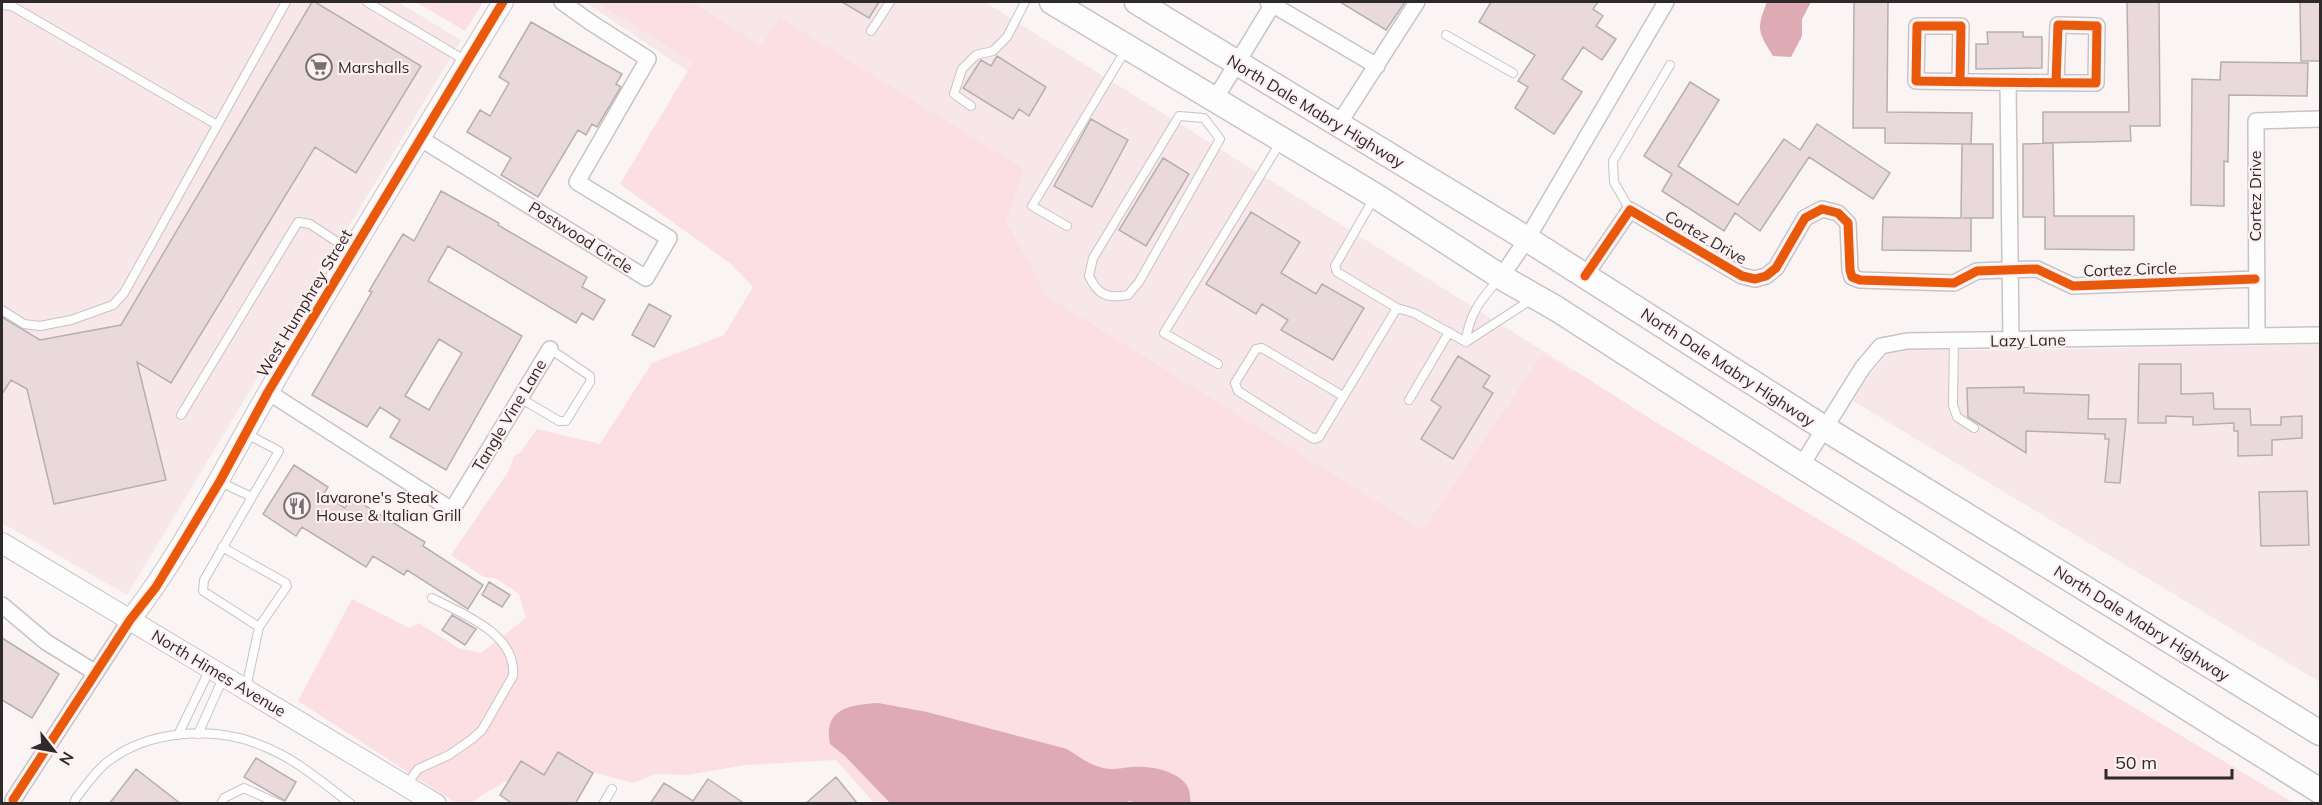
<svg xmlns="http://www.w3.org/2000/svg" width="2322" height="805" font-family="Mulish,sans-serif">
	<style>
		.built { fill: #f7e7e9 }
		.green { fill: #fbdfe2 }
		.water { fill: #deaab3 }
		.building { fill: #ead9db; stroke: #b5afb0; stroke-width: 1.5; fill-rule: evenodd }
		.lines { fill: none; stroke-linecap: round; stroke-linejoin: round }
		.service-casing { stroke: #c8c3c4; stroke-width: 10 }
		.minor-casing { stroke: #c8c3c4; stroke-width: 18 }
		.tertiary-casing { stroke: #c8c3c4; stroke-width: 22 }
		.primary-casing { stroke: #c8c3c4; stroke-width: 27 }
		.service { stroke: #fefdfd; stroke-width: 8 }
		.minor { stroke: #fefdfd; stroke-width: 15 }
		.tertiary { stroke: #fefdfd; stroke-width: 20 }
		.primary { stroke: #fefdfd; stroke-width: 24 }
		.cycleway-casing { stroke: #fef0f2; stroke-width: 13 }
		.cycleway { stroke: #e8590c; stroke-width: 9 }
		.labels { text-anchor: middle; stroke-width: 4.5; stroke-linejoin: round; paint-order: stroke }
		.poi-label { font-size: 16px; fill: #2e292a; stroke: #fef0f2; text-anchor: start }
		.street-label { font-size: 16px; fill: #2e292a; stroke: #fef0f2 }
	</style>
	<rect width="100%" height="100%" fill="#faf4f4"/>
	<path class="built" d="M2 2H398L461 40 127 595 2 523Z
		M585 2H985L1572 369 1568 387 1535 374 1507 404 1492 459 1439 520 1420 533 1055 319 1031 265 992 196 719 92Z
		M2320 344V682L1853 401 1871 373 1887 354 1909 350H2020Z"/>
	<path class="green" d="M416 2H483L465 31Z
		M596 2H692L761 46 779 17 1024 169 1006 221 1031 265 1045 295 1423 530 1542 354 1571 372 1572 369 1662 426 2294 803 875 804 836 760 745 765 688 775 656 774 633 783 574 767 504 782 470 803H456L298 701 352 599 409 628 419 623 458 648 481 653 526 618 519 594 496 578 484 577 451 555 508 472 514 456 520 453 537 429 600 444 652 363 724 335 753 287 731 264 620 184 693 62Z"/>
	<path class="water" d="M1767 2H1811L1802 19V36L1791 57 1773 56C1758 32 1756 29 1767 2Z
		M878 703 927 712 1067 749C1078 756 1088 764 1100 767 1111 771 1121 768 1132 767 1149 765 1183 771 1189 790 1190 794 1190 799 1191 803L1143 804 1129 801 1122 804 890 803 845 756 830 744C823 708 850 705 878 703Z"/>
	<path class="building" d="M312 2H315L421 66 356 173 315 147 171 383 137 362 166 480 54 504 27 389 11 380 2 394V317L40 340 121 325Z
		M842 2H879L869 18Z
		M1340 2H1405L1386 30Z
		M1491 2H1598L1593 9 1603 16 1596 26 1616 39 1602 60 1583 47 1576 58 1562 79 1582 92 1554 134 1515 108 1528 87 1518 81 1535 55 1479 22Z
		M1854 2H1888L1887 112 1972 113 1971 144 1885 143V128H1853Z
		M2127 2H2159L2160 126H2130L2131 141 2043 143V112H2129Z
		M2300 2H2320V61H2301Z
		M531 22 622 74 616 84 621 87 597 127 592 124 586 135 578 130 538 197 501 175 511 158 467 132 480 110 490 116 509 83 499 77Z
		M1987 32H2023V37H2042V68L1976 69V44H1988Z
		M997 56 1046 87 1029 116 1019 109 1013 119 963 88 981 60 991 66Z
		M2221 62 2308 63 2307 96 2229 95 2228 162 2224 161V206L2191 205 2192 79 2220 80Z
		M1690 82 1719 100 1678 166 1738 205 1784 139 1800 150 1817 124 1890 173 1873 199 1809 157 1760 231 1735 213 1724 231 1662 191 1672 174 1644 156Z
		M1091 119 1128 140 1092 207 1054 186Z
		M2053 143 2054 216H2134V250L2045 249V217H2023V144Z
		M1962 144H1993V218H1963H1971V251L1882 250 1883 217 1961 218Z
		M1163 158 1189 174 1146 246 1119 230Z
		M441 191 499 223 498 225 587 277 582 287 605 300 593 320 582 313 576 323 448 246 428 281 522 336 446 470 390 437 400 420 380 407 367 427 312 395 372 292 369 291 403 234 414 241ZM439 339 462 353 429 410 405 396Z
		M1251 212 1300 242 1281 273 1316 294 1322 284 1364 308 1333 360 1281 330 1288 320 1262 304 1256 314 1206 284Z
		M649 304 671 316 654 347 632 335Z
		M1458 356 1490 376 1483 387 1493 393 1453 459 1421 439 1441 407 1431 400Z
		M2139 364H2181V394L2213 393 2214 409H2250L2251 425H2281V417L2302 416V438L2272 440V455L2238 456V431H2234V423L2193 425V417L2166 416V423H2138Z
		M2024 387V393L2089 395 2088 419H2126L2120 483 2105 482 2109 439H2105V434L2026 431V453L1968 417 1967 388Z
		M294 465 328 487 323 495 345 508 351 497 425 542 423 546 483 585 468 609 407 570 404 575 373 556 366 567 302 527 296 536 263 514Z
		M2307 491 2309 545 2261 546 2259 492Z
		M489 582 510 595 502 607 482 595Z
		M452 615 476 629 465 645 442 630Z
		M2 638 59 674 32 718 2 700Z
		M558 752 593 773 575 804H513L500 795 521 761 544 775Z
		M256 758 296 782 285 801 244 777Z
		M136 769 181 804H109Z
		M836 777 858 804H805Z
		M708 779 745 804H650L664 783 693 801Z"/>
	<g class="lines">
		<g class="service-casing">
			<path id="service" d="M367 2 466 61
				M2 5 12 6 217 125
				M871 31 890 2
				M1446 35 1513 73
				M971 106 954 94 962 69 976 55 993 51 1007 37 1025 2
				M1179 116 1204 118 1220 139 1139 282 1128 295C1107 299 1098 295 1089 276L1093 258Z
				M1374 198 1335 266 1337 272 1397 308 1414 313 1466 342
				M1630 210 1614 182 1613 161 1670 65
				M1067 226 1032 206 1125 51
				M1498 280C1481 299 1468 316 1466 342L1532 299
				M2 310 24 324 40 326 71 320 113 305 124 293 286 2
				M1954 340 1953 405 1957 417 1974 428
				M1218 364 1164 333 1280 143
				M1343 396 1262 348 1256 349 1235 383 1238 391 1314 439 1319 437 1397 308
				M520 398 559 421H566L590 382V376L550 349
				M1409 400 1449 332
				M181 415 298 222 310 224 351 251
				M247 434 279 451 252 497
				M220 482 252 497 204 580 203 591 259 627 246 688
				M222 547 286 583 287 586 259 627
				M198 734 223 678
				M178 735 210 669
				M407 784 418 769 449 755 472 739 482 730 513 676C517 634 463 614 432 598
				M74 804 76 798C85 787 94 773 106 763 147 730 214 725 263 746 296 759 323 783 351 804
				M221 804 224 798 244 788 279 804
				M603 804 612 789"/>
		</g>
		<g class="minor-casing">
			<path id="minor" d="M1268 2 1377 66
				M1960 82 1961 26H1917L1916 81C1976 82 2036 83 2096 83L2097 26 2058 25 2056 83
				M2008 83 2011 340
				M1215 99 1273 4
				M1338 125 1417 2
				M421 139 646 278 669 238 577 182 648 59 590 22 562 2
				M1585 276 1630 210 1742 276 1755 279 1766 276 1776 268 1805 218 1822 209 1838 213 1848 223 1850 270 1852 277 1860 280 1954 283 1977 271 2037 269 2073 286 2255 279
				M1501 277 1527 239 1666 2
				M2257 335 2256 121 2320 119
				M268 392 452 510 550 349
				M1801 466 1863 367 1881 346 1907 341 2320 335
				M2 605 46 642 96 673
				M13 800 130 620"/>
		</g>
		<g class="tertiary-casing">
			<path id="tertiary" d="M2 543 436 804
				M130 620C185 549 224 468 269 391 344 260 425 131 503 2"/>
		</g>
		<g class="primary-casing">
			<path id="primary" d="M1052 2 1376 196 1501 277 1557 309 1801 466 2320 791
				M1137 2 1527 239 1824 428 2320 733"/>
		</g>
		<use href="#service" class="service"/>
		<use href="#minor" class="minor"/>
		<use href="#tertiary" class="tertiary"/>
		<use href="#primary" class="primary"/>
		<g class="cycleway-casing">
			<path id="cycleway" d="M1960 82 1961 26H1917L1916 81C1976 82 2036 83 2096 83L2097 26 2058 25 2056 83
				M1585 276 1630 210 1742 276 1755 279 1766 276 1776 268 1805 218 1822 209 1838 213 1848 223 1850 270 1852 277 1860 280 1954 283 1977 271 2037 269 2073 286 2255 279
				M13 800 130 620 156 587 220 481 268 392 503 2"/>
		</g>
		<use href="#cycleway" class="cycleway"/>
	</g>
	<defs>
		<g id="supermarket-ring" transform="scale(1.35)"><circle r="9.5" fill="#fef0f2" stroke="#757071" stroke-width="1.5"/><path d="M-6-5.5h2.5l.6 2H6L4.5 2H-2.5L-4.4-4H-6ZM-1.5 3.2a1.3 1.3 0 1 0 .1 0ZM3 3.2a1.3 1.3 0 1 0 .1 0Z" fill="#757071"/></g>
		<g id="restaurant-ring" transform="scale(1.35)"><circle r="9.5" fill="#fef0f2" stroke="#757071" stroke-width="1.5"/><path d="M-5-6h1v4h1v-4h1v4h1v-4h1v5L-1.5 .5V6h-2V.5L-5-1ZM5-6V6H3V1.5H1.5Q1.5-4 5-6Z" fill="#757071"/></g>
	</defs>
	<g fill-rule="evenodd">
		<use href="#supermarket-ring" x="319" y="67"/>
		<use href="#restaurant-ring" x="297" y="506"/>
	</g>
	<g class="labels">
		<g class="poi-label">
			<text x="338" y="73">Marshalls</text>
			<text x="316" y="503">Iavarone's Steak<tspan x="316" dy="18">House &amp; Italian Grill</tspan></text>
		</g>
		<g class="street-label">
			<text transform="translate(1316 111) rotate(31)" y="6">North Dale Mabry Highway</text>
			<text transform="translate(2255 196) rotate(-90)" y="6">Cortez Drive</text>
			<text transform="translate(581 237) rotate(32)" y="6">Postwood Circle</text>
			<text transform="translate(1706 237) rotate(30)" y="6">Cortez Drive</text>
			<text transform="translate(2130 269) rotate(-2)" y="6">Cortez Circle</text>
			<text transform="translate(304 303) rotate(-59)" y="6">West Humphrey Street</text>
			<text transform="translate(2028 340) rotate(-1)" y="6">Lazy Lane</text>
			<text transform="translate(1728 367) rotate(33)" y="6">North Dale Mabry Highway</text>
			<text transform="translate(509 415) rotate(-59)" y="6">Tangle Vine Lane</text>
			<text transform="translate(2142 623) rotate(32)" y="6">North Dale Mabry Highway</text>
			<text transform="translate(219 673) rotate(31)" y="6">North Himes Avenue</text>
		</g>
	</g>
	<rect width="2322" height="805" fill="none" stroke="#2e292a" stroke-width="6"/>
	<g transform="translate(54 751) rotate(121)" stroke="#fef0f2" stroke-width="4.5" paint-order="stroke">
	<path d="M0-4.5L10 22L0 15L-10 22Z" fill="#2e292a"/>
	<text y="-9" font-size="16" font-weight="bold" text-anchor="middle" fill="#2e292a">N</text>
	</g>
	<path d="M2106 769v9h126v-9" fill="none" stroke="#2e292a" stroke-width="3"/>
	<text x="2115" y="769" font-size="18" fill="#2e292a" stroke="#fef0f2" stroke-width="4.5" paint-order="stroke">50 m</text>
</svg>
